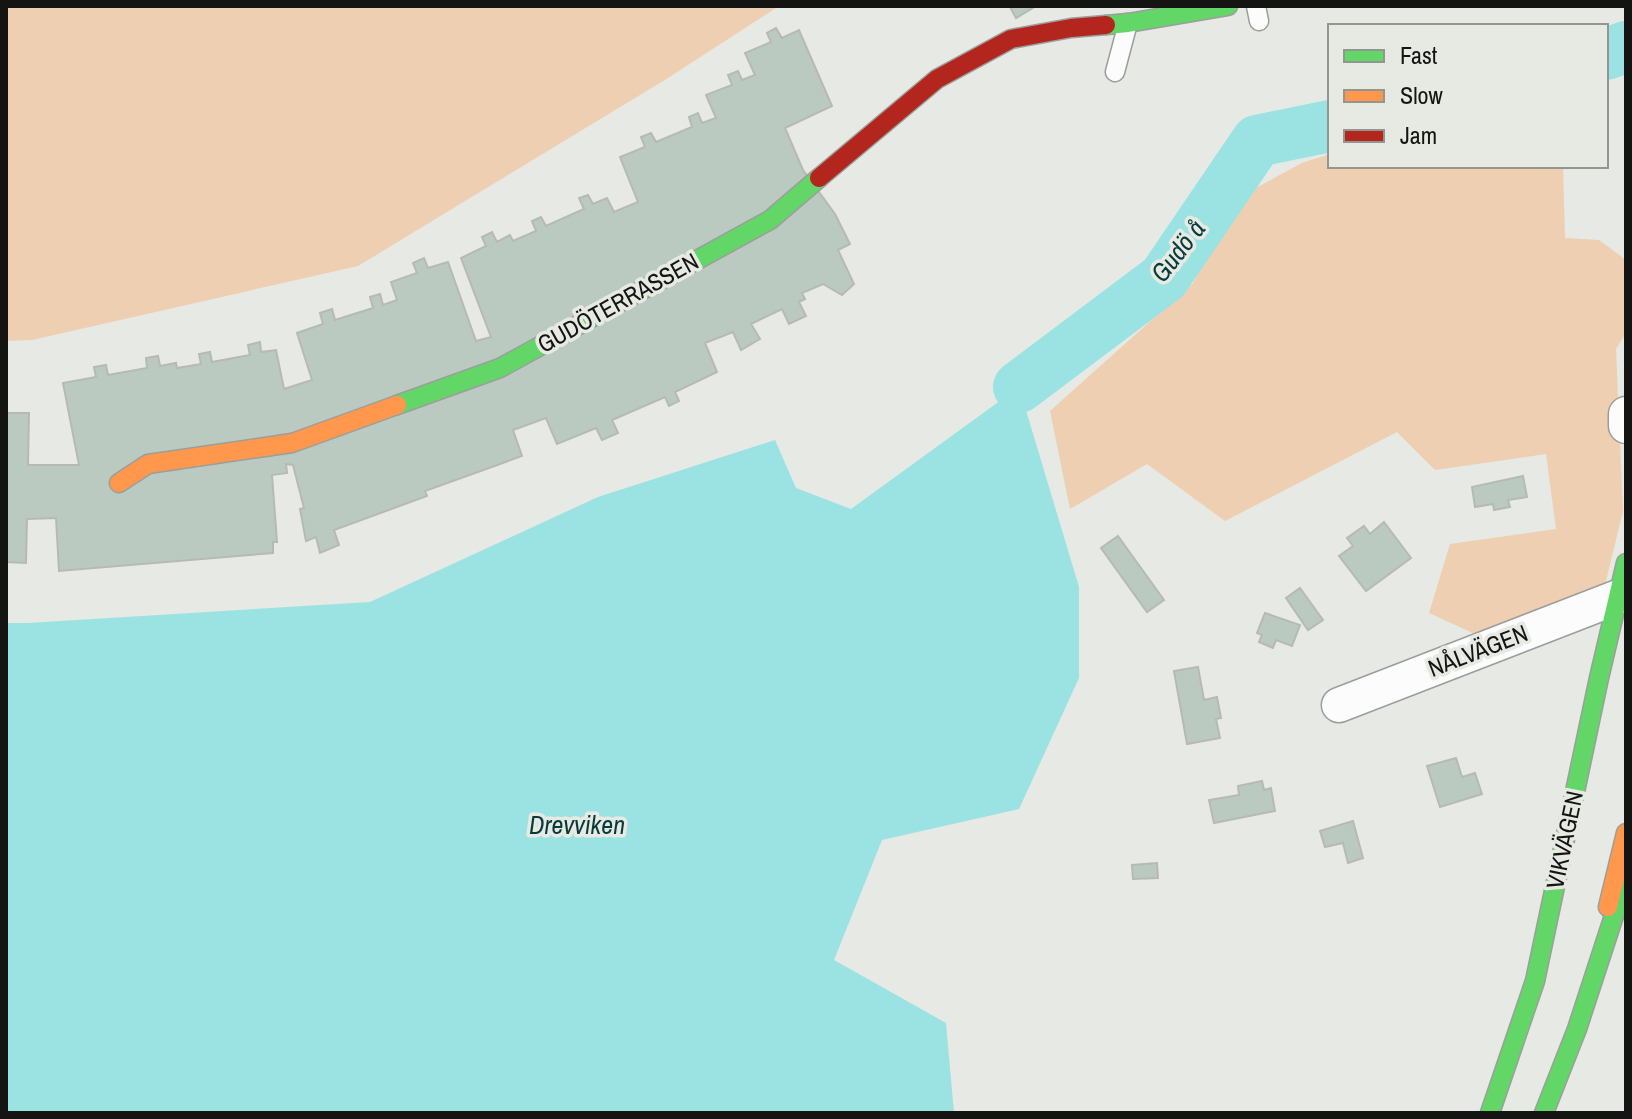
<svg xmlns="http://www.w3.org/2000/svg" width="1632" height="1119" font-family="'Archivo Narrow',sans-serif">
	<style>
		.green { fill: #eecfb2 }
		.water { fill: #9ae3e2 }
		.lines { fill: none; stroke-linecap: round; stroke-linejoin: round }
		.river { stroke: #9ae3e2; stroke-width: 52 }
		.building { fill: #bacac1; stroke: #b7b9b6; stroke-width: 2 }
		.lane-casing { stroke: #9c9e9b; stroke-width: 21 }
		.street-casing { stroke: #9c9e9b; stroke-width: 37 }
		.fast-casing { stroke: #9c9e9b; stroke-width: 21 }
		.slow-casing { stroke: #9c9e9b; stroke-width: 21 }
		.jam-casing { stroke: #9c9e9b; stroke-width: 21 }
		.lane { stroke: #fbfcfb; stroke-width: 18 }
		.street { stroke: #fbfcfb; stroke-width: 34 }
		.fast { stroke: #63d668; stroke-width: 18 }
		.slow { stroke: #ff974d; stroke-width: 18 }
		.jam { stroke: #b3261e; stroke-width: 18 }
		.labels { text-anchor: middle; stroke-width: 7; stroke-linejoin: round; paint-order: stroke }
		.street-label { font-size: 24px; fill: #141513; stroke: #e6eae3 }
		.water-label { font-size: 26px; font-style: italic; fill: #073a3b; stroke: #e6eae3 }
	</style>
	<rect width="100%" height="100%" fill="#e6e9e4"/>
	<path class="green" d="M6 6H779L668 78 358 266 32 340 6 341Z
		M1330 154V166H1563L1565 238 1599 240 1626 260V333L1616 349 1623 511 1605 585 1477 635 1429 613 1450 544 1556 529 1546 454 1435 470 1397 432 1225 521 1147 464 1070 509 1050 411 1193 283 1239 197 1302 163Z"/>
	<path class="water" d="M1019 387 1079 587V678L1019 809 882 840 834 960 946 1023 954 1113H6V623H28L370 602 598 497 775 440 796 488 851 509Z"/>
	<g class="lines">
		<path class="river" d="M1606 54 1626 47
			M1019 387 1164 278 1257 141 1330 126"/>
	</g>
	<path class="building" d="M1011 6H1036L1016 18 1010 7Z
		M776 28 782 38 799 30 832 106 785 128 803 170 835 214 850 244 838 250 854 284 842 295 823 284 802 293 805 299 799 302 806 316 789 324 782 309 751 324 760 339 741 350 733 332 705 343 717 372 675 392 679 401 669 406 665 397 612 420 618 433 602 440 596 428 557 444 546 418 513 430 522 456 425 491 427 496 334 530 339 545 320 553 316 537 306 541 300 509 304 508 293 465 286 464 287 473 272 475 277 542H273V553L59 571 56 518 27 519 26 563 6 562V413H29L28 465H79L63 383 96 377 94 367 106 365 108 375 147 368 146 358 158 356 160 366 176 363 177 368 201 364 199 354 210 352 212 362 250 355 248 345 260 342 261 352 276 350 284 389 312 380 297 333 323 324 320 313 332 309 335 320 373 308 370 297 380 294 383 305 397 300 391 282 417 273 413 263 424 258 428 268 448 262 476 341 491 337 461 258 486 246 482 237 492 232 497 242 510 235 513 241 536 231 532 221 541 217 546 226 584 209 579 198 588 195 593 204 607 198 614 212 638 202 620 157 645 147 641 137 651 133 656 142 692 127 689 117 698 113 702 123 716 118 706 95 732 85 728 75 738 71 742 80 755 75 745 53 771 42 767 33Z
		M1523 476 1527 497 1508 500 1510 507 1494 510 1493 504 1475 507 1472 487Z
		M1384 522 1411 558 1366 591 1339 556 1353 546 1347 538 1364 526 1370 534Z
		M1118 536 1164 600 1147 612 1101 548Z
		M1300 588 1323 620 1308 630 1286 598Z
		M1265 613 1300 625 1292 646 1276 640 1273 648 1259 642 1262 635 1257 633Z
		M1198 667 1204 700 1217 697 1221 718 1216 719 1220 738 1187 744 1174 671Z
		M1456 758 1462 777 1475 773 1482 794 1440 807 1427 766Z
		M1262 781 1264 790 1271 788 1275 811 1214 823 1209 800 1239 795 1238 786Z
		M1353 821 1363 858 1348 863 1343 843 1325 847 1320 831Z
		M1157 863 1158 878 1133 879 1132 865Z"/>
	<g class="lines">
		<g class="lane-casing">
			<path id="lane" d="M1256 6 1259 21
				M1115 72 1128 23"/>
		</g>
		<g class="street-casing">
			<path id="street" d="M1626 414V426
				M1339 705 1618 597"/>
		</g>
		<g class="fast-casing">
			<path id="fast" d="M1106 25 1128 23 1228 6
				M397 405 500 368 770 220 819 178
				M1490 1113 1535 981 1599 678 1626 563
				M1544 1113 1577 1029 1626 879"/>
		</g>
		<g class="slow-casing">
			<path id="slow" d="M119 483 148 464 292 443 397 405
				M1608 907 1626 833"/>
		</g>
		<g class="jam-casing">
			<path id="jam" d="M819 178 937 79 1011 39 1071 28 1106 25"/>
		</g>
		<use href="#lane" class="lane"/>
		<use href="#street" class="street"/>
		<use href="#fast" class="fast"/>
		<use href="#slow" class="slow"/>
		<use href="#jam" class="jam"/>
	</g>
	<g class="labels">
		<g class="street-label">
			<text transform="translate(618 303) rotate(-29)" y="8">GUDÖTERRASSEN</text>
			<text transform="translate(1478 651) rotate(-21)" y="8">NÅLVÄGEN</text>
			<text transform="translate(1565 840) rotate(-78)" y="8">VIKVÄGEN</text>
		</g>
		<g class="water-label">
			<text transform="translate(1178 251) rotate(-52)" y="9">Gudö å</text>
			<text x="577" y="834">Drevviken</text>
		</g>
	</g>
	<rect width="1632" height="1119" fill="none" stroke="#141513" stroke-width="16"/>
	<rect x="1328" y="24" width="280" height="144" fill="#e6eae3" stroke="#929590" stroke-width="2"/>
	<rect x="1344" y="50" width="40" height="12" fill="#63d668" stroke="#929590" stroke-width="2"/>
	<text x="1400" y="64" font-size="24" fill="#141513">Fast</text>
	<rect x="1344" y="90" width="40" height="12" fill="#ff974d" stroke="#929590" stroke-width="2"/>
	<text x="1400" y="104" font-size="24" fill="#141513">Slow</text>
	<rect x="1344" y="130" width="40" height="12" fill="#b3261e" stroke="#929590" stroke-width="2"/>
	<text x="1400" y="144" font-size="24" fill="#141513">Jam</text>
</svg>
